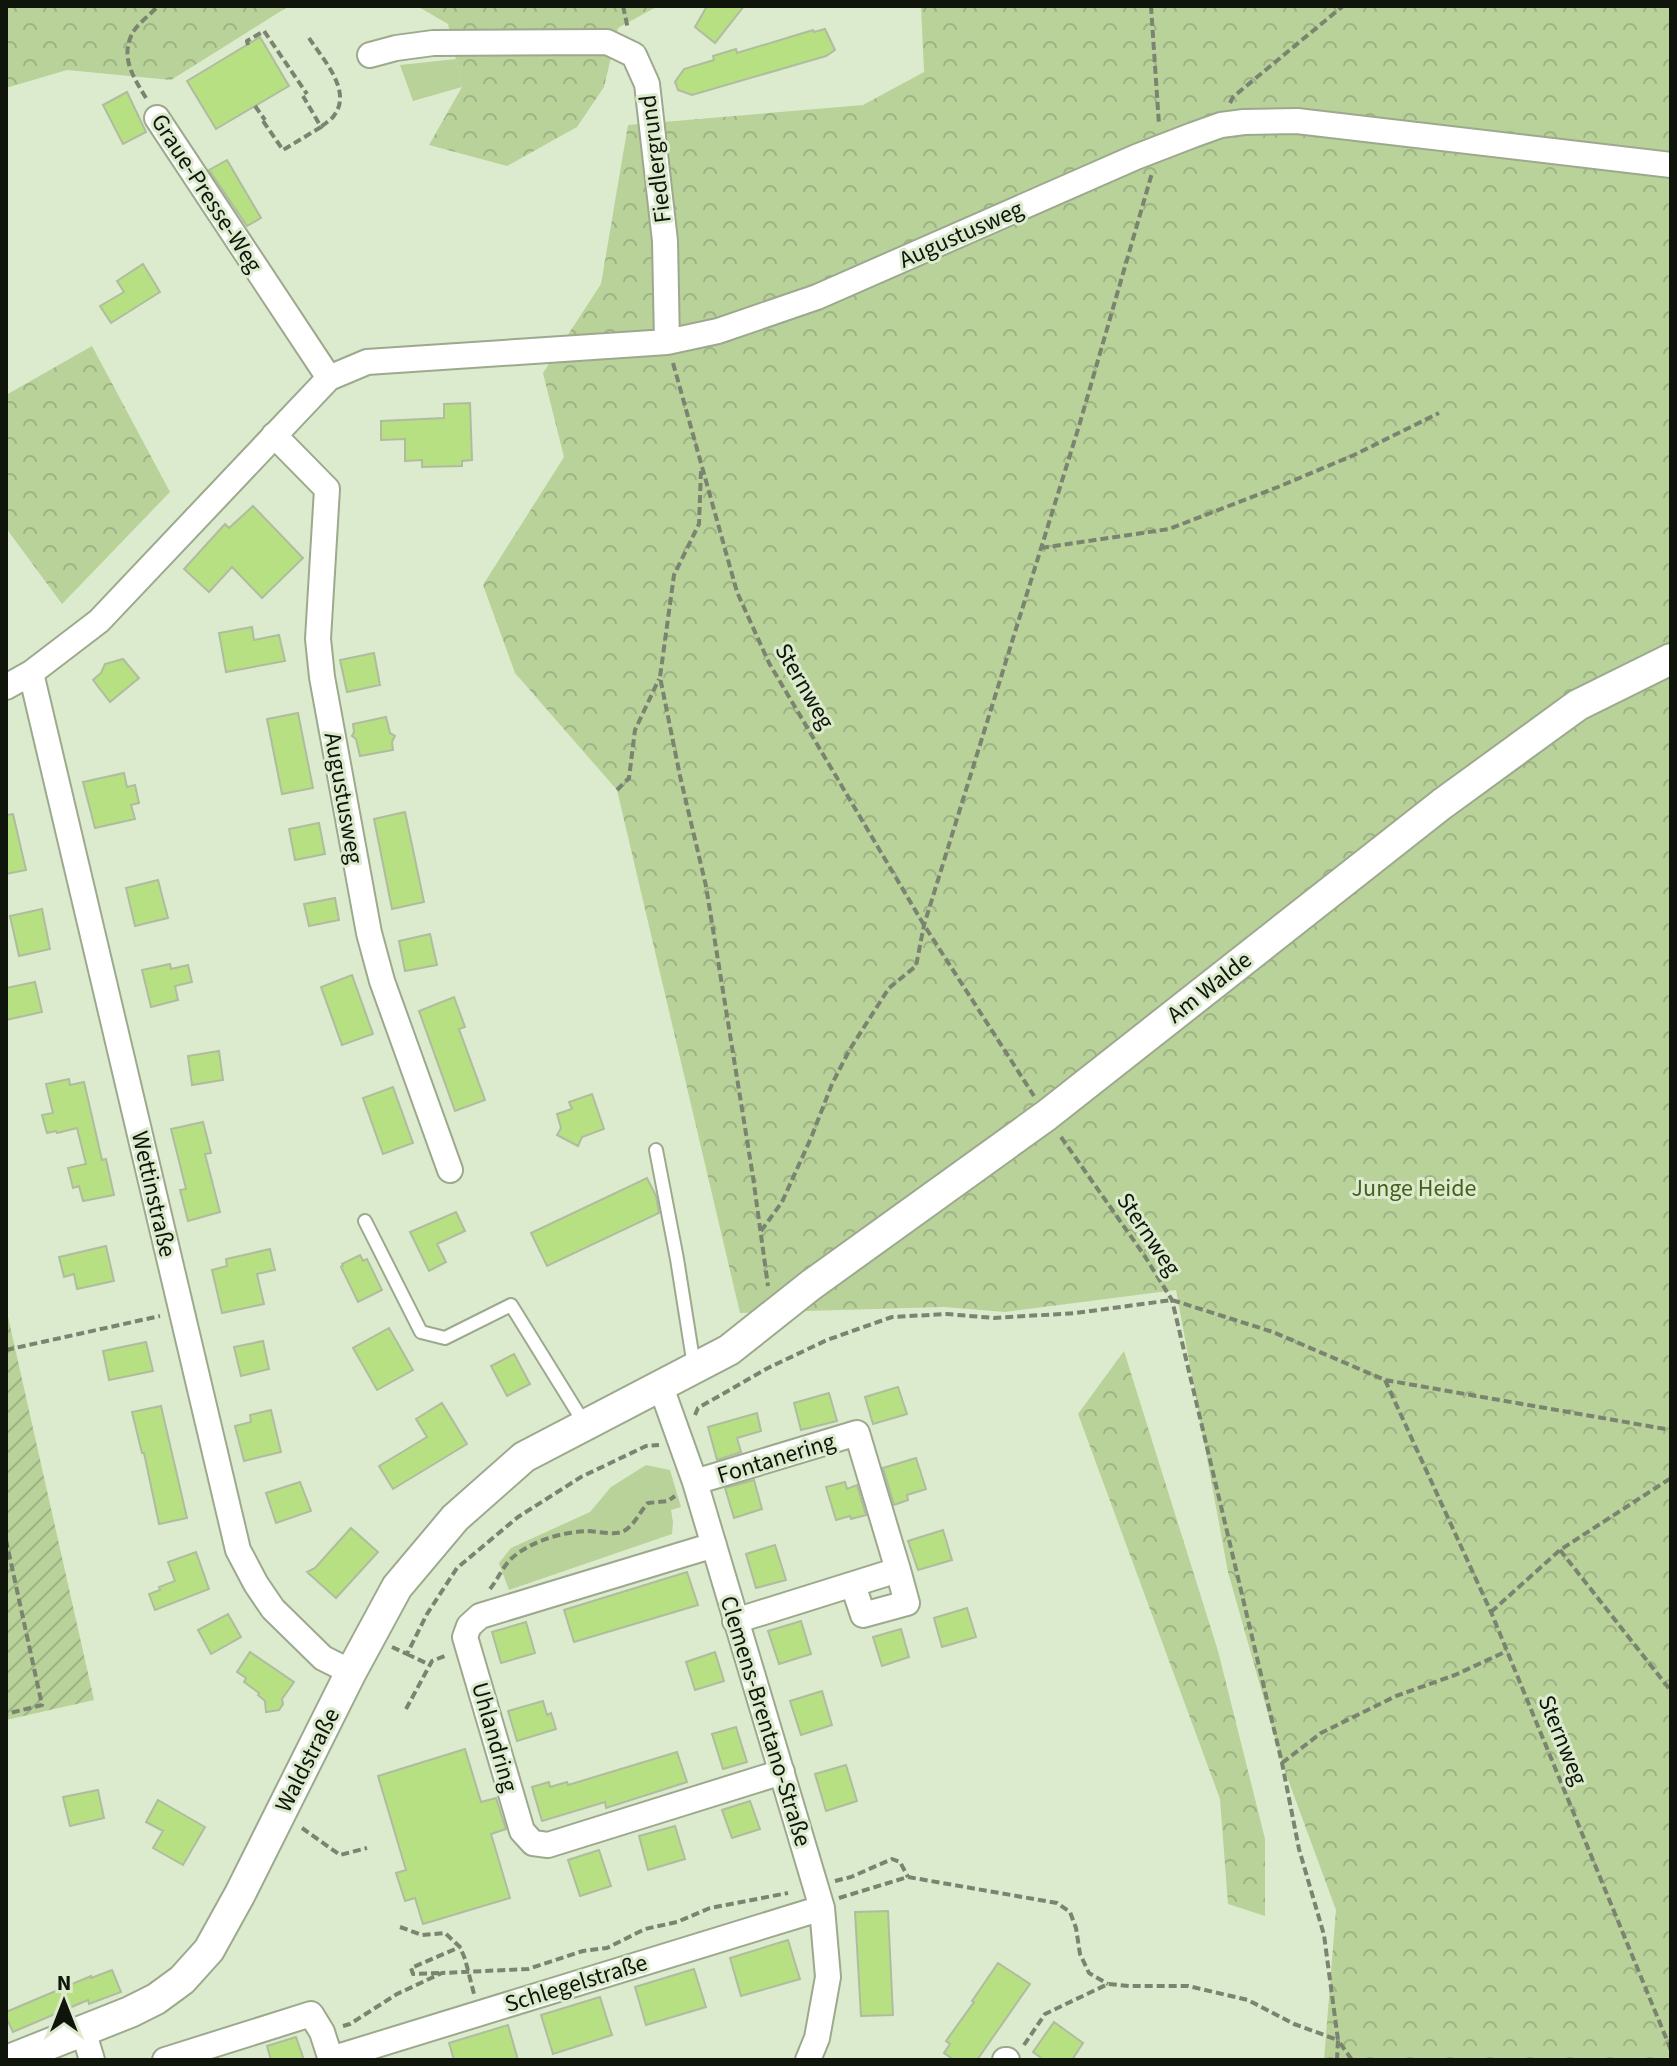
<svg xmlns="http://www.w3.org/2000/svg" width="1677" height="2066" font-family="'Source Sans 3',sans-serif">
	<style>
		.forest { fill: url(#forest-crowns) }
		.park { fill: #b8d29a }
		.garden { fill: url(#garden-furrows) }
		.building { fill: #b6e082; stroke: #afbca0; stroke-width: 2 }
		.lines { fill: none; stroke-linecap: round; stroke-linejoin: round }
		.service-casing { stroke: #9ca98d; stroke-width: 16 }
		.minor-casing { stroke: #9ca98d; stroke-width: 28 }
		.tertiary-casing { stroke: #9ca98d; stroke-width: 34 }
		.path { stroke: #7a8470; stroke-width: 4; stroke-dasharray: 8 4; stroke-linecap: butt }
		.service { stroke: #fff; stroke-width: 12 }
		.minor { stroke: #fff; stroke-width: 24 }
		.tertiary { stroke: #fff; stroke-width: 30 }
		.labels { text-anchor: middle; stroke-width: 6; stroke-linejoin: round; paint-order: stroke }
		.street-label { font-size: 24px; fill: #10150b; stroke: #dcebce }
		.park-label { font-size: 24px; fill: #466020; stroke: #dcebce }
	</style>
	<defs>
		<pattern id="forest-crowns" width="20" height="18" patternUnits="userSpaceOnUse" patternTransform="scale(2)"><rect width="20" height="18" fill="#b8d29a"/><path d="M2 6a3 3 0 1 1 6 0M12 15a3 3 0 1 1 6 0" fill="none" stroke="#9db383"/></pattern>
		<pattern id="garden-furrows" width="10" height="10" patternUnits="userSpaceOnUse" patternTransform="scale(2)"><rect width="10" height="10" fill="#b8d29a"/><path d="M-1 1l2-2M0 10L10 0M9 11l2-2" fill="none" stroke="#9db383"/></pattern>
	</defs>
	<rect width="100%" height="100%" fill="#dcebce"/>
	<path class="forest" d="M6 6H289L171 80 67 70 6 88Z
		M417 6H658L618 28 604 87 577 127 507 166 429 145 462 87 448 24Z
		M921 6H1671V2060H1324L1336 1910 1282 1763 1228 1572 1176 1290 1005 1312 944 1307 740 1313 617 790 515 673 483 585 564 457 543 373 601 284 628 125 863 105 924 72Z
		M92 346 170 492 62 604 6 528V395Z
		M1124 1351 1218 1651 1265 1839V1916L1228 1904 1220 1799 1078 1414Z"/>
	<path class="park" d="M456 59 462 87 413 101 400 65Z
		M646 1465 670 1470 681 1507 671 1510 673 1522 672 1534 509 1590 499 1563 511 1548 590 1512 611 1487Z"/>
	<path class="garden" d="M6 1308 94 1700 6 1720Z"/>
	<path class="building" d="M707 6H744L715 43 695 27Z
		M825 29 835 50 826 56 692 95 678 90 675 82 684 69 714 60 713 56 736 49 737 53 813 30 814 32Z
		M260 37 289 86 216 129 187 81Z
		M127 92 146 132 123 144 103 105Z
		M227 160 261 218 247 226 209 170Z
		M143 264 160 292 111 323 100 306 124 292 117 281Z
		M470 403 472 460 462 461V466L422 467V460L405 461V439L381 440V421L444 418V404Z
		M253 506 303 558 262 598 232 567 209 592 184 569 225 524 229 528Z
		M252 627 254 640 279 635 285 661 226 672 219 633Z
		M374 653 380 685 347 692 340 660Z
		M123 659 139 678 110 702 93 680 101 673 105 664Z
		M298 713 313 788 282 794 267 719Z
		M386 717 390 733 395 736 392 742 393 750 360 756 356 739 352 736 354 732 353 724Z
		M124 773 127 787 135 785 139 803 131 805 135 819 95 828 83 782Z
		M405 812 424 902 392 909 374 819Z
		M13 814 26 870 6 874V815Z
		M319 823 325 854 295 860 289 829Z
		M158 880 168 918 135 926 126 888Z
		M335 898 339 920 309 926 304 904Z
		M42 909 50 949 19 956 10 916Z
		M430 934 437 965 405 971 399 941Z
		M170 964 171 969 188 965 192 982 175 986 178 1000 151 1007 142 970Z
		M352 975 373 1034 342 1045 321 987Z
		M35 982 42 1012 6 1020V988Z
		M454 997 465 1027 459 1029 485 1100 455 1111 419 1011Z
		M219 1051 223 1080 192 1085 188 1056Z
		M69 1079 70 1085 84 1082 102 1160 106 1159 114 1195 83 1201 79 1186 73 1188 68 1168 86 1164 77 1128 57 1133 56 1131 47 1133 42 1115 53 1113 46 1084Z
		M393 1087 413 1143 383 1154 363 1098Z
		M592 1094 604 1129 582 1137 578 1146 557 1135 561 1128 557 1114 572 1109 569 1102Z
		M203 1122 211 1153 205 1154 220 1212 188 1221 180 1190 186 1189 171 1129Z
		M647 1178 656 1196 659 1213 547 1266 531 1233Z
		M456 1212 465 1231 437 1244 446 1262 429 1271 410 1232Z
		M106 1246 114 1281 77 1289 74 1274 64 1277 59 1257Z
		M270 1249 275 1270 257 1274 264 1304 222 1313 212 1270 227 1266 226 1259Z
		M360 1255 363 1261 367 1259 382 1290 358 1302 341 1267 343 1266 342 1264Z
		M389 1328 413 1370 377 1390 353 1348Z
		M263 1341 269 1369 241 1376 234 1347Z
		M146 1342 153 1371 109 1380 103 1351Z
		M514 1354 530 1384 507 1396 491 1366Z
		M898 1387 907 1414 873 1424 865 1397Z
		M829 1393 837 1421 801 1430 794 1403Z
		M442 1403 467 1444 393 1489 379 1466 427 1437 416 1419Z
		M161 1406 187 1518 159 1524 144 1453H142L132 1412Z
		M271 1410 281 1452 244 1461 235 1426 251 1422 250 1415Z
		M757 1413 761 1431 737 1438 741 1452 717 1460 708 1427Z
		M916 1458 926 1489 907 1495 908 1500 894 1505 883 1468Z
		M754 1480 762 1509 734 1518 725 1488Z
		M300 1482 311 1511 276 1523 266 1493Z
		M845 1482 847 1489 857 1485 866 1515 851 1519 850 1516 836 1520 826 1487Z
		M351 1528 378 1552 336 1598 307 1572 315 1568Z
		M943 1530 952 1560 918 1570 908 1541Z
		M775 1545 786 1580 756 1588 746 1554Z
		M196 1552 209 1589 155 1610 149 1594 160 1590 159 1587 175 1581 168 1562Z
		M687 1572 698 1605 574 1642 564 1610Z
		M967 1608 976 1637 942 1647 934 1618Z
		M228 1614 241 1637 211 1654 198 1630Z
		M801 1621 811 1654 779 1664 768 1631Z
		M526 1622 535 1653 501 1663 492 1632Z
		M901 1629 909 1657 882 1666 873 1637Z
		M250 1652 294 1682 282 1699 283 1704 279 1710 266 1712 265 1701 258 1695 259 1693 244 1682 246 1678 237 1672Z
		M715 1652 724 1681 695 1690 686 1662Z
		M822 1691 832 1725 801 1735 790 1701Z
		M543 1701 547 1715 551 1713 556 1729 517 1741 508 1711Z
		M736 1727 747 1762 723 1769 712 1734Z
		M465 1749 481 1802 496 1798 502 1817 506 1829 491 1834 510 1898 423 1924 415 1898 405 1901 396 1873 406 1870 378 1776Z
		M677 1752 687 1782 606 1808 605 1802 542 1821 532 1787 549 1782 550 1787 567 1782 568 1785Z
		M846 1765 857 1801 826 1811 815 1774Z
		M98 1790 104 1818 70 1826 63 1797Z
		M158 1800 205 1827 183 1865 153 1848 163 1831 146 1822Z
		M750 1801 760 1829 732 1838 722 1810Z
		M675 1826 685 1859 648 1870 639 1836Z
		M599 1850 611 1886 580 1896 568 1860Z
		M888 1911 893 2015 861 2016 855 1912Z
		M788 1940 800 1979 741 1996 730 1958Z
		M998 1963 1030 1984 977 2060H954L944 2053 950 2044 946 2041 974 2002 972 2001Z
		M694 1969 706 2007 646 2025 635 1987Z
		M112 1970 121 1992 89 2004 88 2000 13 2032 6 2017V2012L91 1976V1978Z
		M600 1997 612 2035 553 2054 541 2015Z
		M1054 2022 1083 2043 1072 2060H1044L1033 2052Z
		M508 2025 518 2060H454L449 2043Z
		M296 2037 304 2060H271L267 2046Z"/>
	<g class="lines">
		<g class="service-casing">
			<path id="service" d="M656 1150 677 1259 694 1366
				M365 1221 421 1332 445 1338 511 1305 586 1426"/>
		</g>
		<g class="minor-casing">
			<path id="minor" d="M370 55 396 48 433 43 607 42 634 55 647 84 665 241 667 342
				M157 118 329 378
				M274 435 327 489 318 639 322 677 369 933 382 981 450 1170
				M31 673 238 1550 256 1584 273 1609 323 1658 351 1672
				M6 687 31 673 99 621 329 378 367 362 667 342 718 331 817 297 1136 157 1193 135 1221 125 1244 122 1297 121 1671 165
				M661 1387 695 1482 822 1908 828 1977 817 2038 808 2060
				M695 1482 857 1433 898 1570 735 1621
				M714 1545 480 1616 469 1626 465 1637 522 1831 533 1843 548 1845 782 1772
				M853 1585 863 1615 907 1603 898 1570
				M83 2030 92 2060
				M331 2059 822 1908
				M165 2060 311 2014 322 2032 331 2060
				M1005 2060H1007"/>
		</g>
		<g class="tertiary-casing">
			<path id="tertiary" d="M9 2060 130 2012 156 1999 182 1980 209 1950 240 1894 351 1672 397 1587 455 1518 524 1457 729 1350 811 1285 1047 1115 1442 804 1578 705 1671 659"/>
		</g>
		<path class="path" d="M623 6 628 29
			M1151 6 1159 125
			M309 38C322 58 352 90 335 114 332 120 325 123 321 127
			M248 45 247 41 264 31 307 94
			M146 98C134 78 120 58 132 34 137 24 151 14 158 6
			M1230 103 1233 97 1343 6
			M255 106 265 120
			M263 121 283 150 321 127 303 96
			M673 363 737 592 769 663 924 925 1034 1096
			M701 471 699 524 674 575 660 677 680 776 706 886 753 1177 768 1286
			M1041 548 1169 529 1278 487 1354 455 1439 413
			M617 790 629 778 635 730 659 679
			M1061 1137 1144 1255 1172 1300 1282 1763 1299 1849 1324 1935 1338 2040 1352 2060
			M761 1231 782 1202 811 1138 832 1084 850 1049 889 988 916 966 924 925 1079 426 1152 173
			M6 1350 160 1316
			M1385 1380 1491 1612 1671 2050
			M695 1415 698 1408 768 1368 827 1340 892 1317 947 1314 994 1318 1076 1313 1172 1300 1273 1332 1385 1380 1671 1430
			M6 1540 42 1705 6 1714
			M1560 1550 1671 1691
			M490 1589C498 1579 503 1566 512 1558 531 1541 562 1532 587 1531 598 1531 615 1536 624 1531 635 1525 640 1511 648 1503L668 1501 675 1496
			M1491 1612 1560 1550 1671 1478
			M392 1647 407 1654 427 1614 457 1568 518 1517 581 1477 646 1446 659 1445
			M407 1654 430 1665
			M406 1709 432 1661 447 1655
			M1282 1763 1321 1733 1396 1696 1455 1675 1507 1651
			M302 1828 340 1855 367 1848
			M835 1881 851 1877 892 1859 900 1862 908 1877
			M839 1898 908 1877 1057 1903 1070 1912 1076 1928 1080 1954 1089 1973 1108 1984
			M400 1927 422 1935 445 1933 460 1947 465 1959 474 1994
			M439 1973 413 1974 411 1968 460 1947
			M343 2026 350 2024 397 1994 442 1973 528 1969 583 1951 607 1948 645 1929 677 1922 710 1908 788 1893
			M1024 2045 1045 2014 1108 1984 1129 1986H1188L1248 2000 1294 2024 1338 2040 1337 2060"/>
		<use href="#service" class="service"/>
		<use href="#minor" class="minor"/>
		<use href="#tertiary" class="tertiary"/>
	</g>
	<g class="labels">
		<g class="street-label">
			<text transform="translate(655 159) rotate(-97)" y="8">Fiedlergrund</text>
			<text transform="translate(207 193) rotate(57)" y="8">Graue-Presse-Weg</text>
			<text transform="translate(961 234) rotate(-24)" y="8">Augustusweg</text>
			<text transform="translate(805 686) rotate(60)" y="8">Sternweg</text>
			<text transform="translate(344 798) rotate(80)" y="8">Augustusweg</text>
			<text transform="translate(1209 987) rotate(-38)" y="8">Am Walde</text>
			<text transform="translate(154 1194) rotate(77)" y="8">Wettinstraße</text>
			<text transform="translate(1149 1234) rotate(56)" y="8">Sternweg</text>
			<text transform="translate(776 1458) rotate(-17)" y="8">Fontanering</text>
			<text transform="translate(766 1721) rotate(73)" y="8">Clemens-Brentano-Straße</text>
			<text transform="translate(495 1737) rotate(74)" y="8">Uhlandring</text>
			<text transform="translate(1563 1740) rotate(68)" y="8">Sternweg</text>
			<text transform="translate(307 1760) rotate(-63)" y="8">Waldstraße</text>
			<text transform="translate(576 1983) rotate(-17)" y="8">Schlegelstraße</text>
		</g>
		<g class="park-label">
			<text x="1414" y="1196">Junge Heide</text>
		</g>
	</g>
	<rect width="1677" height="2066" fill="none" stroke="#10150b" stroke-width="16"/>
	<g transform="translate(64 2002)" stroke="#dcebce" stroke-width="6" paint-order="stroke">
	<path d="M0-6L14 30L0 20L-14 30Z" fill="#10150b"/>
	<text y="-12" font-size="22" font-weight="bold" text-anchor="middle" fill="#10150b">N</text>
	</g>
</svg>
